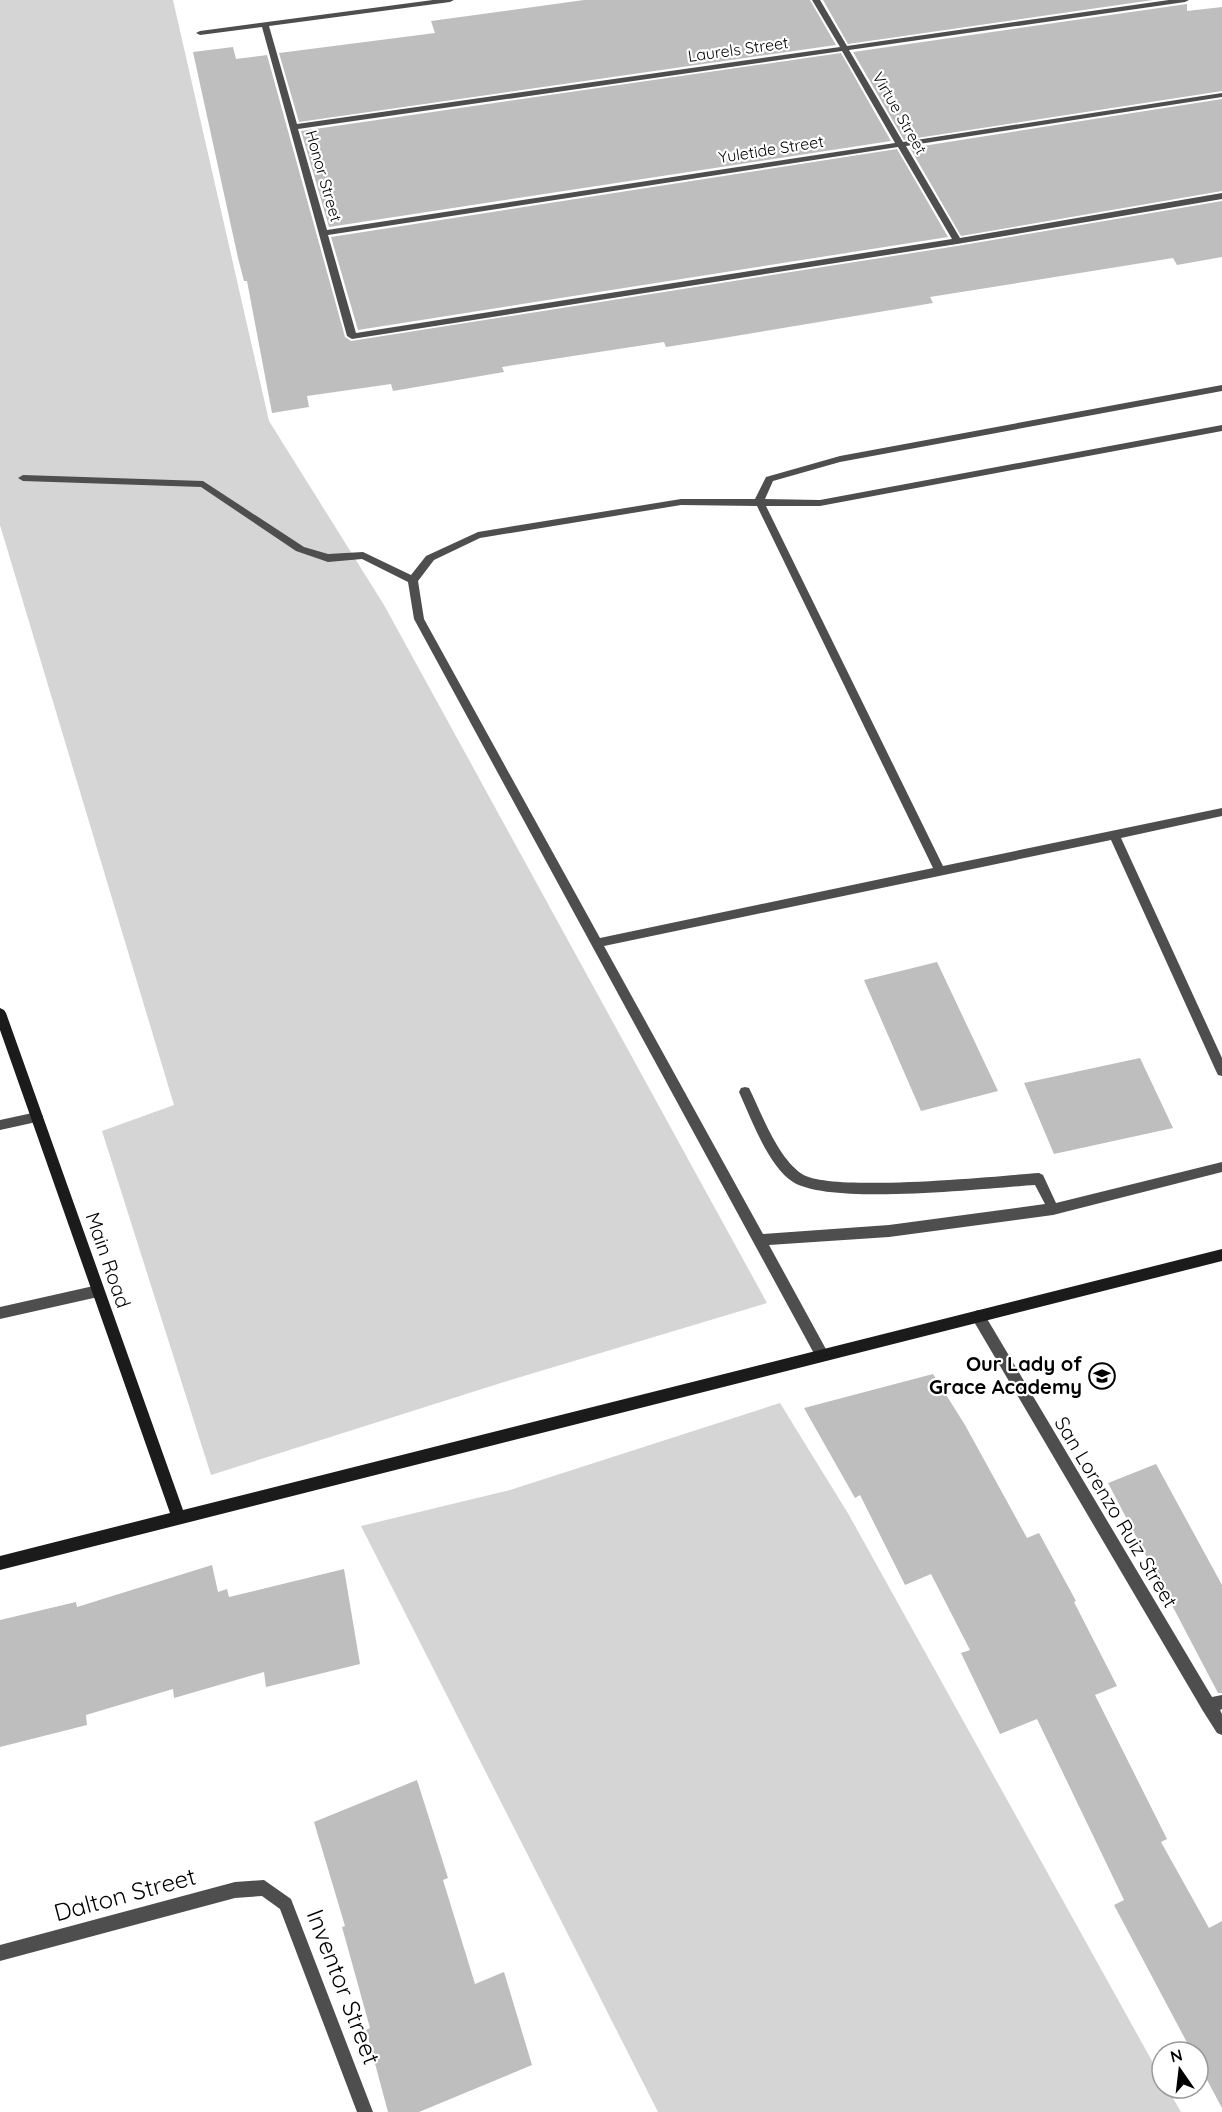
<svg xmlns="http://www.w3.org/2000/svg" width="1222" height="2112" font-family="Quicksand,sans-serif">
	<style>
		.green { fill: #d5d5d5 }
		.building { fill: #bebebe }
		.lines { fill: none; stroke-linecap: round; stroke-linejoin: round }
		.lane { fill: #4e4e4e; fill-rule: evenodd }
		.street { fill: #4e4e4e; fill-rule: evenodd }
		.secondary { fill: #1b1b1b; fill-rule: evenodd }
		.labels { text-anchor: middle; stroke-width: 4.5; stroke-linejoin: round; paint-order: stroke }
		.far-street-label { font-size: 16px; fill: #000; stroke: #fff }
		.street-label { font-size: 20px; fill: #000; stroke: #fff }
		.poi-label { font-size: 20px; font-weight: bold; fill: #000; stroke: #fff; text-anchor: end }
		.near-street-label { font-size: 24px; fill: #000; stroke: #fff }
	</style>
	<rect width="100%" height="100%" fill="#fff"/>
	<path class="green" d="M0 0H173L269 421 384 605 767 1303 504 1382 211 1475 102 1131 174 1105 0 525Z
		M780 1403 849 1515 1162 2079V2088H1167L1181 2112H658L361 1526 510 1490Z"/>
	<path class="building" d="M584 0H810L836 45 299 122 279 53 435 33 431 21Z
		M823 0H1153L848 44Z
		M1187 4V11L1222 7V91L904 140 853 52Z
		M233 47 236 59 267 55 345 337 351 341 957 246 1222 201V257L1177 265 1173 258 930 297 933 303 711 340 666 347 664 342 502 367 504 372 393 391 391 384 307 396 309 407 272 413 247 281H244L238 258 193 52Z
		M841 53 891 141 329 227 301 131Z
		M1222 99V191L961 236 910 148Z
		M897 149 948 237 358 330 331 237Z
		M937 962 998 1091 921 1111 864 980Z
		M1140 1058 1173 1128 1054 1154 1024 1083Z
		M933 1374 965 1425 1027 1538 1039 1533 1076 1601 1074 1602 1117 1686 1095 1695 1167 1839 1161 1842 1209 1928 1222 1921V2108L1198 2063V2052H1192L1114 1905 1124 1900 1037 1719 1000 1734 961 1653 970 1650 931 1574 905 1585 860 1495 855 1498 804 1408Z
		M1156 1464 1222 1585V1693H1218L1108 1483Z
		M212 1565 218 1592 227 1589 229 1597 344 1569 360 1664 266 1687 264 1672 174 1698 173 1689 86 1715 87 1725 0 1747V1620L76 1602 77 1607Z
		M417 1780 448 1878 443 1880 475 1984 504 1972 532 2065 419 2112H388L366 2030 370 2028 342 1927 345 1926 314 1822Z"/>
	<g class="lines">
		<path class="lane" d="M1222 385V391L840 462 773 481 765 499 820 500 1222 425V431L820 506H766L943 866 1222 808V816L1121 838 1222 1058V1076L1218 1075 1216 1071 1111 840 604 946 763 1234 889 1225 1045 1204 1035 1185C986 1188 831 1206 793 1182 768 1166 751 1118 739 1092L741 1088 745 1087 749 1088C762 1114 777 1157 802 1174 831 1193 997 1176 1039 1173L1043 1175 1056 1203 1222 1162V1172L1053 1215 889 1237 769 1245 827 1351 829 1355 827 1359 822 1361 817 1359 414 619 408 582 362 559 328 562 296 551 201 487 23 481 18 478 23 475 203 481 304 547 328 554 363 552 411 575 426 556 478 532 681 499H755L766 477 840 456ZM681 505 757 506 933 868 600 938 424 619 418 581 434 560 480 538Z"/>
		<path class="street" d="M433 0H454L450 2 269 26 297 124 840 47 812 0H820L847 46 1169 0H1189L1185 2 849 50 903 142 1222 93V97L906 146 960 238 1222 193V199L957 244 352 339 347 336 262 27 200 35 196 33 200 31ZM842 51 895 143 327 230 298 129ZM898 147 952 239 356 333 328 235Z
			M37 1112 41 1113 43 1117 41 1121 0 1130V1120Z
			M98 1285 103 1287 104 1291 103 1295 98 1297 0 1319V1307Z
			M978 1310 983 1312 1212 1697 1222 1695V1709L1220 1710 1222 1714V1735L1217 1733 1203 1711 973 1320 971 1316 973 1312Z
			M264 1880 291 1899 373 2112H357L280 1909 262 1896 235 1898 0 1961V1945L235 1882Z"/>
		<path class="secondary" d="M0 1008 4 1010 6 1013 183 1510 1222 1249V1261L0 1570V1556L170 1513 0 1030Z"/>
	</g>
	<defs>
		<g id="school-ring" transform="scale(1.35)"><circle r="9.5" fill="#fff" stroke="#000" stroke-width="1.5"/><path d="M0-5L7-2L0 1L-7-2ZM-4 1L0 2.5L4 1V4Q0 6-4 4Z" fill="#000"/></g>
	</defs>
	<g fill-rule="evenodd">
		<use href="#school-ring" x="1102" y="1376"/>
	</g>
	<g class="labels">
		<g class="far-street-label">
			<text transform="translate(738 49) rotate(-8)" y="6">Laurels Street</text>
			<text transform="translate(900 113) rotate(60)" y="6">Virtue Street</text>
			<text transform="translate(771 149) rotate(-9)" y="6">Yuletide Street</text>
			<text transform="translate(324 176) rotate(74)" y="6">Honor Street</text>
		</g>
		<g class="street-label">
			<text transform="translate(108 1260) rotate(71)" y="7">Main Road</text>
			<text transform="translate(1116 1512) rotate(59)" y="7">San Lorenzo Ruiz Street</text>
		</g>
		<g class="poi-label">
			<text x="1082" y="1371">Our Lady of<tspan x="1082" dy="23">Grace Academy</tspan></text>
		</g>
		<g class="near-street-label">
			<text transform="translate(125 1895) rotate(-15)" y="8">Dalton Street</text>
			<text transform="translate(343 1987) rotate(69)" y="8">Inventor Street</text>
		</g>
	</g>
	<g transform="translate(1180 2070) rotate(346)"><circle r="28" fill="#ffffff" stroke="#999999" stroke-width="1.5"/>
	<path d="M0-4.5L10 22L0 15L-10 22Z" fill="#000000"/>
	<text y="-9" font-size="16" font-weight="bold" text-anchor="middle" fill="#000000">N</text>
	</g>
</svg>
